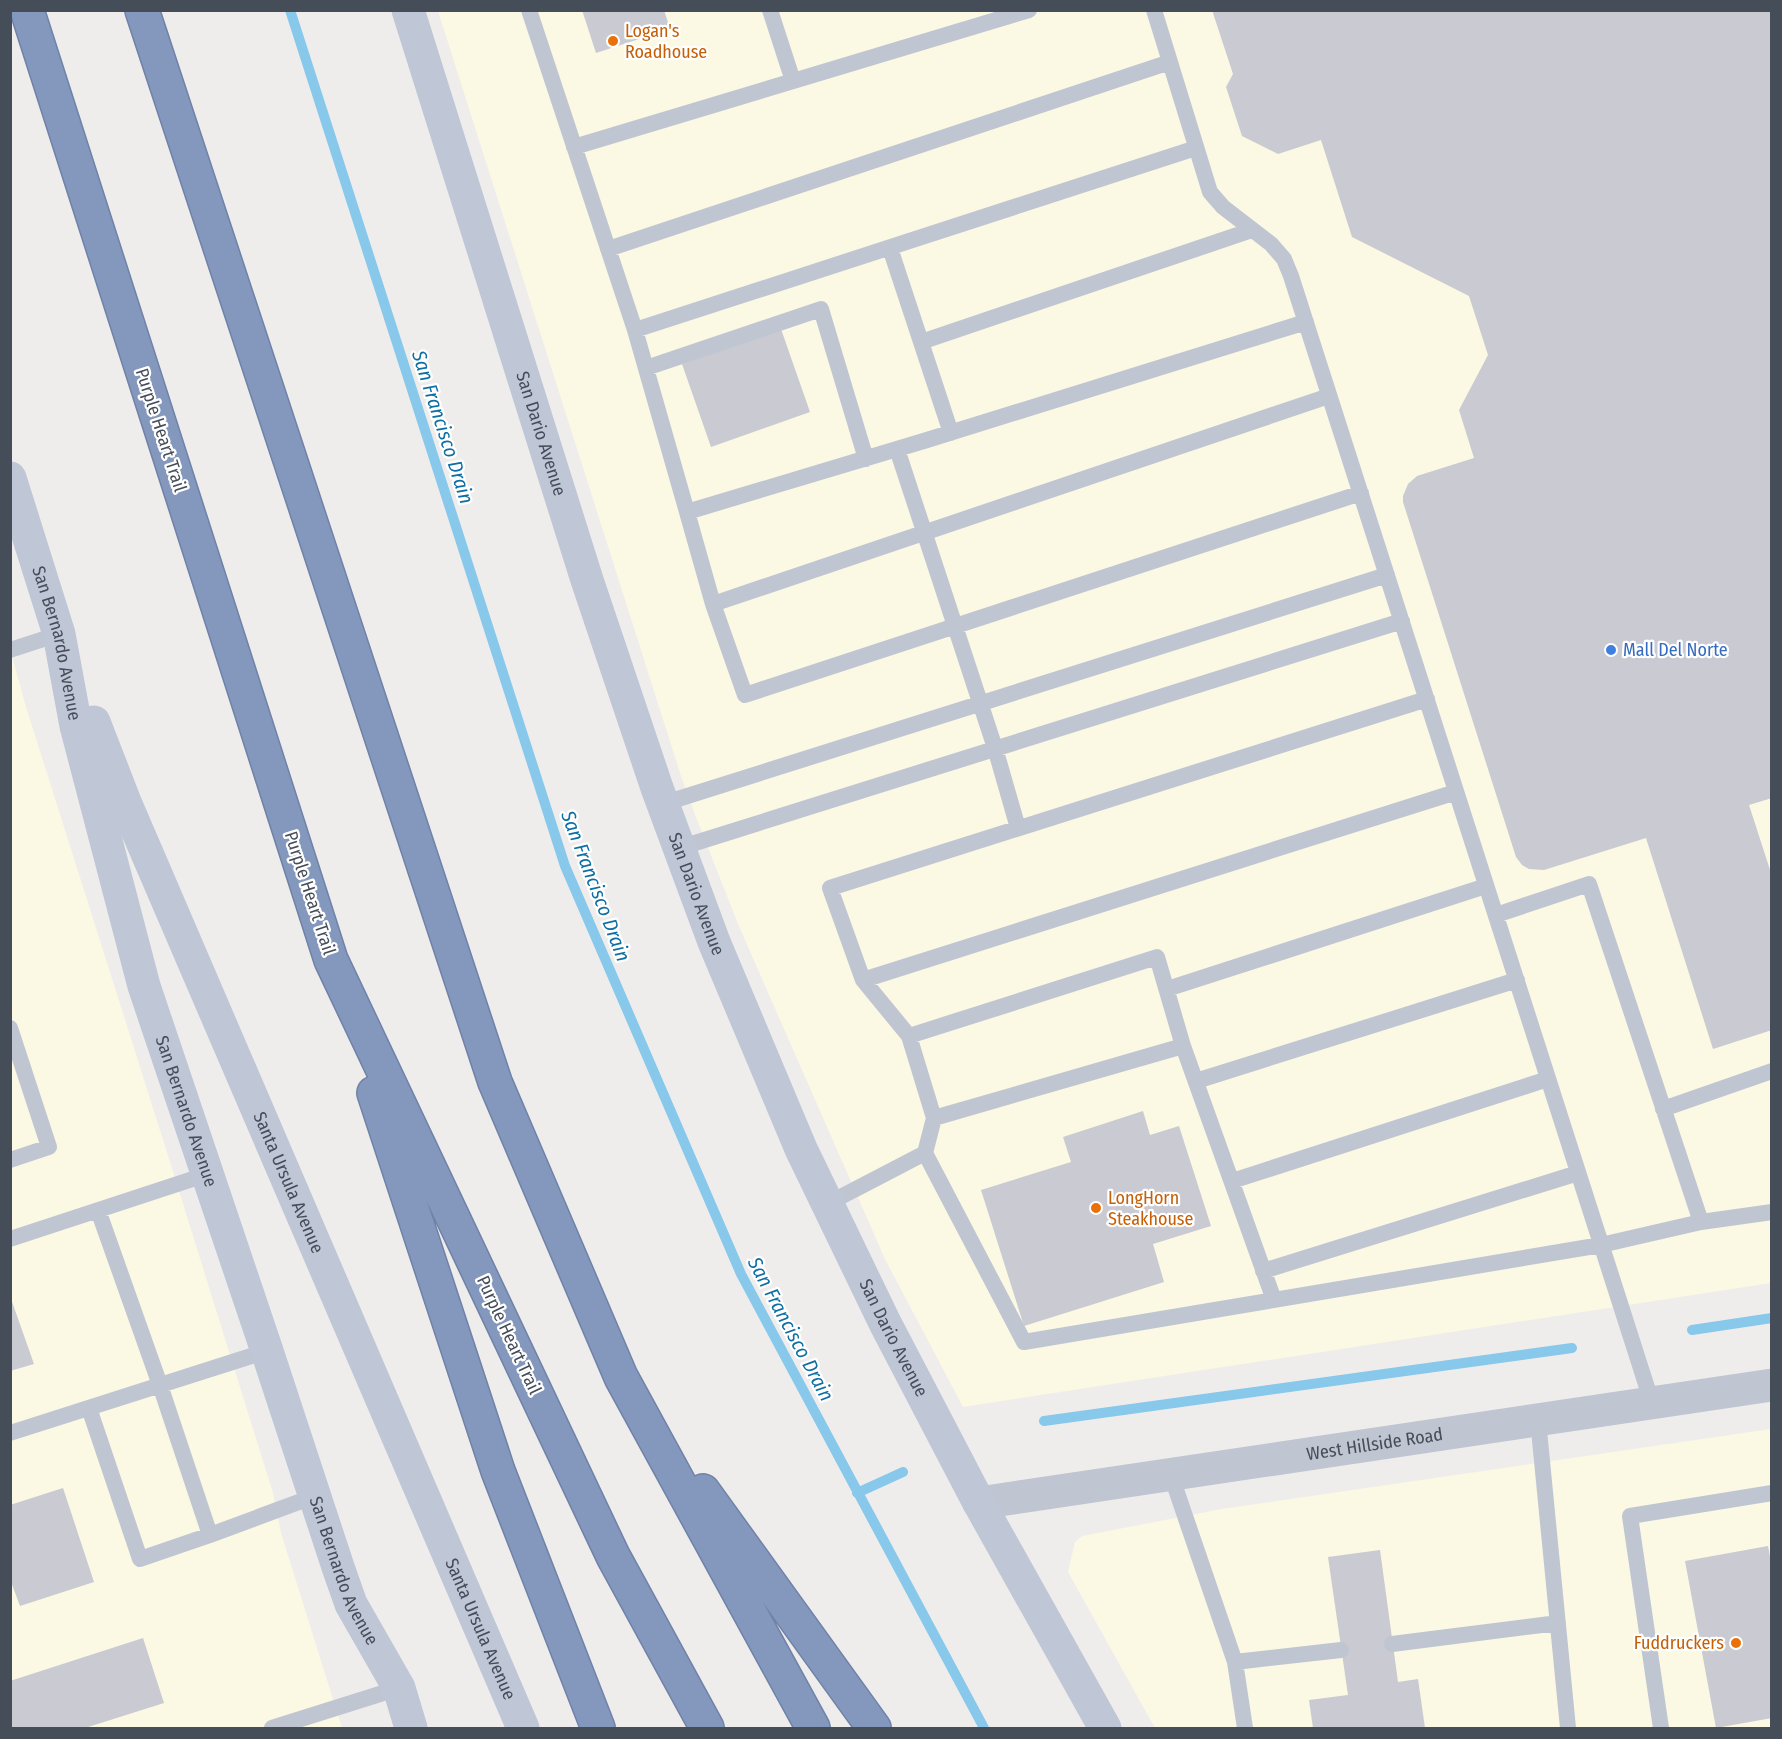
<svg xmlns="http://www.w3.org/2000/svg" width="1782" height="1739" font-family="'Fira Sans Condensed',sans-serif">
	<style>
		.commercial { fill: #fbf8e4 }
		.lines { fill: none; stroke-linecap: round; stroke-linejoin: round }
		.stream { stroke: #87c8eb; stroke-width: 10 }
		.building { fill: #c9cad2 }
		.motorway-casing { stroke: #6f82a7; stroke-width: 36 }
		.service { stroke: #bfc6d2; stroke-width: 16 }
		.tertiary { stroke: #bfc6d2; stroke-width: 33 }
		.secondary { stroke: #bfc6d6; stroke-width: 33 }
		.motorway { stroke: #8497bc; stroke-width: 33 }
		.food-dot { fill: #e8710a; stroke: #fff; stroke-width: 2 }
		.shop-dot { fill: #3f7fe0; stroke: #fff; stroke-width: 2 }
		.labels { text-anchor: middle; stroke-width: 4.5; stroke-linejoin: round; paint-order: stroke }
		.food-label { font-size: 18px; fill: #c56008; stroke: #fff; text-anchor: start }
		.street-label { font-size: 18px; fill: #454d59; stroke: #fff }
		.shop-label { font-size: 18px; fill: #366cbe; stroke: #fff; text-anchor: start }
		.water-label { font-size: 20px; font-style: italic; fill: #0d6fa4; stroke: #fff }
	</style>
	<rect width="100%" height="100%" fill="#efedec"/>
	<path class="commercial" d="M438 11H1771V1283L963 1407 885 1259 738 924 696 817 681 776Z
		M10 649 26 707 165 1146 273 1493 281 1533 342 1728H11Z
		M1771 1429V1728H1155L1068 1572 1075 1542 1082 1536 1222 1509Z"/>
	<g class="lines">
		<path class="stream" d="M290 10 565 866 741 1274 984 1728
			M1692 1330 1772 1318
			M1044 1421 1572 1348
			M857 1493 903 1472"/>
	</g>
	<path class="building" d="M582 10H664L670 29 596 53Z
		M1212 10H1772V798L1749 805 1772 876V1030L1713 1049 1646 838 1544 870 1529 869 1522 865 1516 857 1403 502V496L1408 484 1417 476 1474 458 1459 410 1488 355 1469 296 1352 237 1321 140 1278 154 1242 136 1226 87 1233 74Z
		M781 329 810 412 711 447 682 364Z
		M1143 1111 1150 1135 1179 1126 1211 1226 1153 1244 1164 1282 1024 1326 981 1190 1071 1162 1063 1137Z
		M10 1296 34 1364 10 1371Z
		M63 1488 94 1582 20 1606 10 1579V1505Z
		M1768 1546 1772 1567V1718L1716 1728 1685 1561Z
		M1380 1550 1398 1682 1418 1679 1425 1728H1313L1309 1700 1348 1695 1328 1557Z
		M143 1638 164 1703 85 1728H10V1681Z"/>
	<g class="lines">
		<g class="motorway-casing">
			<path id="motorway" d="M27 10 331 960 613 1556 707 1728
				M142 10 495 1082 621 1377 813 1728
				M374 1093 498 1471 598 1728
				M703 1491 874 1728"/>
		</g>
		<path class="service" d="M529 10 635 330 687 512 927 440 1306 322
			M770 10 793 81
			M1154 10 1210 192 1223 207 1271 244 1284 259 1291 276 1652 1403
			M574 147 1029 10
			M890 248 951 433
			M608 249 1170 62
			M635 330 1196 148
			M921 342 1252 230
			M646 368 821 309 866 459
			M1329 396 713 604 745 695 1361 493
			M897 449 995 748 1018 828
			M687 512 713 604
			M10 650 59 634
			M1427 699 830 888 863 980 1456 792
			M662 804 1387 575
			M679 848 1402 621
			M863 980 909 1036
			M1167 989 1486 886
			M10 1028 49 1147 10 1160
			M1196 1081 1517 980
			M1663 1109 1772 1071
			M934 1118 909 1036 1157 957 1183 1046
			M925 1153 934 1118 1183 1046 1274 1300
			M1232 1181 1548 1079
			M827 1204 925 1153 1024 1342 1601 1245 1701 1222 1589 884 1496 915
			M1701 1222 1772 1212
			M10 1239 208 1174
			M1263 1271 1578 1173
			M89 1408 140 1559 210 1535 160 1385 98 1210
			M1538 1420 1568 1728
			M10 1433 267 1351
			M1171 1475 1235 1662 1245 1728
			M210 1535 315 1496
			M1392 1644 1558 1623
			M1235 1662 1341 1650
			M272 1728 399 1688
			M1661 1728 1630 1516 1772 1493"/>
		<path class="tertiary" id="s1" d="M979 1503 1772 1385"/>
		<g class="secondary">
			<path id="s2" d="M408 10 587 580 657 788 714 942 801 1149 885 1323 979 1503 1105 1728"/>
			<path id="s3" d="M10 478 59 634 76 726 144 986 267 1351 338 1567 351 1604 399 1688 411 1728"/>
			<path id="s4" d="M94 722 125 802 523 1728"/>
		</g>
		<use href="#motorway" class="motorway"/>
	</g>
	<g class="food-dot">
		<circle cx="613" cy="41" r="6"/>
		<circle cx="1096" cy="1208" r="6"/>
		<circle cx="1736" cy="1643" r="6"/>
	</g>
	<circle class="shop-dot" cx="1611" cy="650" r="6"/>
	<g class="labels">
		<g class="food-label">
			<text x="625" y="37">Logan's<tspan x="625" dy="21">Roadhouse</tspan></text>
			<text x="1108" y="1204">LongHorn<tspan x="1108" dy="21">Steakhouse</tspan></text>
			<text x="1724" y="1649" text-anchor="end">Fuddruckers</text>
		</g>
		<g class="street-label">
			<text transform="translate(161 430) rotate(72)" y="6">Purple Heart Trail</text>
			<text dy="6" stroke="none"><textPath href="#s2" startOffset="444">San Dario Avenue</textPath></text>
			<text dy="6" stroke="none"><textPath href="#s3" startOffset="172">San Bernardo Avenue</textPath></text>
			<text transform="translate(310 893) rotate(72)" y="6">Purple Heart Trail</text>
			<text dy="6" stroke="none"><textPath href="#s2" startOffset="930">San Dario Avenue</textPath></text>
			<text dy="6" stroke="none"><textPath href="#s3" startOffset="658">San Bernardo Avenue</textPath></text>
			<text dy="6" stroke="none"><textPath href="#s4" startOffset="500">Santa Ursula Avenue</textPath></text>
			<text transform="translate(509 1335) rotate(65)" y="6">Purple Heart Trail</text>
			<text dy="6" stroke="none"><textPath href="#s2" startOffset="1416">San Dario Avenue</textPath></text>
			<text dy="6" stroke="none"><textPath href="#s1" startOffset="400">West Hillside Road</textPath></text>
			<text dy="6" stroke="none"><textPath href="#s3" startOffset="1144">San Bernardo Avenue</textPath></text>
			<text dy="6" stroke="none"><textPath href="#s4" startOffset="986">Santa Ursula Avenue</textPath></text>
		</g>
		<g class="shop-label">
			<text x="1623" y="656">Mall Del Norte</text>
		</g>
		<g class="water-label">
			<text transform="translate(443 427) rotate(72)" y="7">San Francisco Drain</text>
			<text transform="translate(596 886) rotate(69)" y="7">San Francisco Drain</text>
			<text transform="translate(791 1329) rotate(62)" y="7">San Francisco Drain</text>
		</g>
	</g>
	<rect width="1782" height="1739" fill="none" stroke="#454d59" stroke-width="24"/>
</svg>
